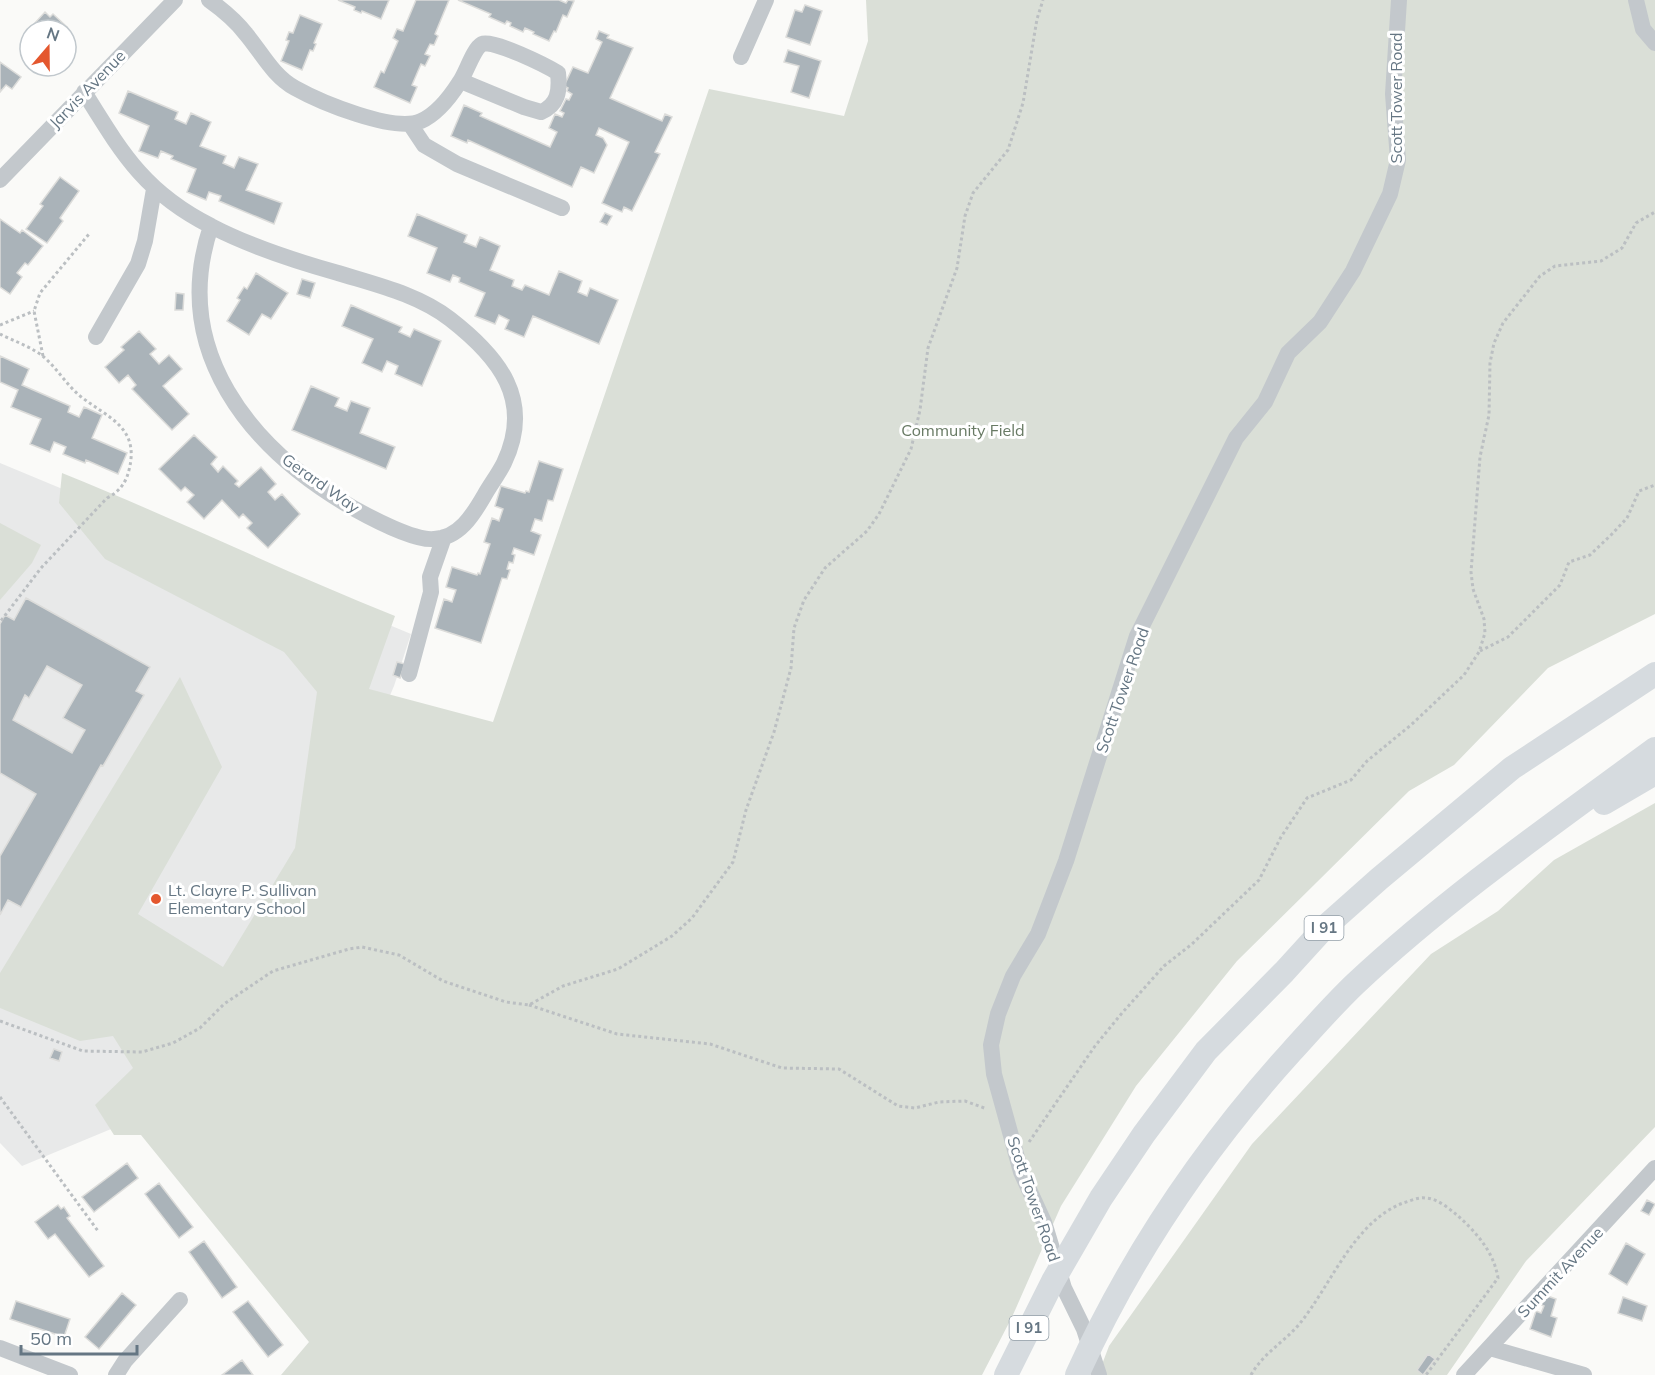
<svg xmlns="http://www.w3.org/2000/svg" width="1655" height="1375" font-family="Mulish,sans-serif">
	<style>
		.built { fill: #e8e9e9 }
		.green { fill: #dadfd7 }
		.building { fill: #aab3b9; stroke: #dcdcda; stroke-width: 1.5; fill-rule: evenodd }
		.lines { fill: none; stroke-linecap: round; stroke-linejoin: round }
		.path { stroke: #bbbfc2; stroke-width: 3; stroke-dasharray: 3 3; stroke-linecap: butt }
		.minor { stroke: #c3c8cc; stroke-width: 16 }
		.highway { stroke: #d6dbdf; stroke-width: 24 }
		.poi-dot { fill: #e4572e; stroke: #fff; stroke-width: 2 }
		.labels { text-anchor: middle; stroke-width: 6; stroke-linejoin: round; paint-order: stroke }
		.shield { fill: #fff; stroke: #939fa8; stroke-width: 1.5 }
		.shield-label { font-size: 15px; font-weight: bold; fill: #657683 }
		.street-label { font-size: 16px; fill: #657683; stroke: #fff }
		.park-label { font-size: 16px; fill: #687a64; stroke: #fff }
		.poi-label { font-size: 16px; fill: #657683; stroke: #fff; text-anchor: start }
	</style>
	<rect width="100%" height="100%" fill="#fafaf8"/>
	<path class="built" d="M0 463 411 634 394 686 367 749 140 1117 22 1166 0 1143Z"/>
	<path class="green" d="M866 0H1655V614L1548 668 1454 765 1409 791 1237 961 1136 1086 1061 1206 1012 1317 982 1375H281L309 1342 141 1135H114L95 1105 133 1068 113 1036 80 1041 0 1008V973L180 677 222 767 138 914 223 967 295 848 317 692 284 652 105 559 59 503 62 473C174 518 282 571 395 616L369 689 493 722 709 89 844 116 868 41Z
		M0 523 41 545 32 563 0 600Z
		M1655 803V1127L1526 1261 1447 1375H1098L1109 1346 1252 1144 1431 954 1498 911 1554 860Z"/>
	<path class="building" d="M338 0H389L381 19 362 11 361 13 354 10 355 7Z
		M416 0H449L435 34 438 36 434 45 430 44 425 54 430 56 425 66 421 64 412 85 417 87 410 103 374 87 381 71 384 73 398 41 393 38 397 29 403 31Z
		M458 0H559L566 3 568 0 574 1 567 17 563 15 556 32 554 31 549 41 533 34 534 32 525 28 523 32 510 26 511 23 507 21 505 24 489 17 491 14Z
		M805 5 822 11 810 45 786 37 795 10 802 12Z
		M45 12 50 17 53 14 67 27 64 30H37L38 29 34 24Z
		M300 15 322 24 314 43 316 44 313 51 310 50 302 70 281 61 289 41 286 40 289 32 293 33Z
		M599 31 609 35 607 38 633 48 610 98 662 121 665 114 672 117 655 152 660 154 632 211 624 207 622 212 602 203 629 142 599 128 596 135 603 138 607 145 594 173 581 167 572 187 468 140 467 143 451 136 464 105 482 113 480 116 550 147 557 132 549 128 555 114 562 117 564 113 560 111 566 99 569 100 572 94 567 91 568 88 564 86 573 67 588 73 602 42 596 39Z
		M788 50 821 61 809 98 791 92 799 66 784 62Z
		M0 62 21 77 12 89 6 85 0 92Z
		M128 91 178 112 175 119 186 124 191 113 211 122 200 146 226 156 223 163 234 168 239 157 258 164 246 190 282 203 274 224 219 201 221 196 209 192 206 200 187 192 196 169 171 159 173 156 161 151 158 158 139 151 149 126 119 113Z
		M60 177 79 191 60 218 63 221 47 243 26 229 43 206 40 204Z
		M605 213 612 216 607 225 600 222Z
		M417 214 467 235 464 242 476 247 480 237 500 246 490 270 514 280 512 286 522 290 525 285 549 295 559 271 582 281 578 292 587 296 590 288 618 300 599 344 533 316 524 337 505 329 509 320 499 315 495 324 475 316 485 293 459 282 460 278 453 275 450 282 427 273 437 248 408 236Z
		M0 219 20 233 22 230 43 246 28 265 25 263 17 273 22 277 10 294 0 287Z
		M256 273 288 293 271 319 262 314 249 335 227 321 240 300 237 298 244 287 247 289Z
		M302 279 315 283 310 298 297 294Z
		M176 293 184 294 183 310H175Z
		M351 305 402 327 399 332 410 337 414 329 441 341 422 386 395 374 398 366 387 361 382 372 362 363 373 339 342 326Z
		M139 331 156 349 150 354 159 364 169 355 182 369 163 386 189 414 172 430 132 389 136 385 128 375 119 383 105 367 124 350 121 347Z
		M0 356 29 369 22 385 70 406 68 412 79 417 84 407 102 415 92 438 127 453 118 474 86 460 85 463 63 454 66 447 54 442 50 452 30 444 41 419 11 407 18 390 0 382Z
		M311 386 339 398 335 406 347 411 351 401 370 408 360 433 395 447 386 469 292 430Z
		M194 435 217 457 211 464 218 472 223 466 238 481 235 484 239 487 261 467 276 484 268 492 275 500 282 494 300 514 268 548 247 528 252 523 243 514 239 518 222 500 204 519 187 502 194 495 185 487 181 491 159 469Z
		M539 461 563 469 553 501 548 500 542 521 535 519 531 531 541 535 534 555 514 548 512 554 515 555 513 563 509 562 507 569 510 570 507 579 502 578 481 643 435 628 444 599 452 602 456 590 446 587 452 567 477 575 478 573 480 574 490 544 484 542 492 518 499 521 503 509 495 506 501 486 525 493 526 491 529 492Z
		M26 598 150 667 136 691 144 695 103 766 101 765 21 907 8 900 0 915V856L36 794 0 773V624L5 615 14 620ZM47 666 82 685 63 718 85 730 72 753 13 720 25 695 29 698Z
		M397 662 405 664 400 678 393 675Z
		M54 1049 62 1052 59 1061 50 1058Z
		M127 1163 138 1178 94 1212 82 1197Z
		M159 1183 193 1227 179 1238 145 1194Z
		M1647 1200 1655 1204 1649 1215 1641 1211Z
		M58 1205 61 1209 64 1207 70 1216 67 1218 104 1266 89 1277 55 1234 48 1239 35 1222Z
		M204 1241 237 1287 222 1298 189 1252Z
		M1626 1243 1645 1254 1627 1285 1609 1274Z
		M122 1293 136 1305 99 1349 85 1337Z
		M1542 1294 1556 1299 1551 1316 1557 1318 1551 1337 1530 1329 1536 1311 1541 1313 1544 1306 1539 1304Z
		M1623 1297 1647 1306 1642 1321 1618 1313Z
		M16 1301 70 1319 64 1337 10 1319Z
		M248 1301 283 1345 268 1357 233 1312Z
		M1428 1354 1435 1359 1423 1375 1417 1370Z
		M242 1360 253 1375H222Z"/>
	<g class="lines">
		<path class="path" d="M0 325 34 311
			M0 334C14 341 34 348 45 358 58 370 67 385 80 396 108 418 140 427 129 470 126 483 119 492 107 498L41 568 0 622
			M43 356 34 311 40 293 89 234
			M1480 651 1508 637 1560 585 1569 562 1590 555 1611 535 1627 518 1639 491 1655 485
			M529 1005 617 1034 710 1044 782 1068 839 1069 898 1106 915 1108 939 1102 965 1101 987 1109
			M0 1021 83 1051 142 1052 173 1043 200 1028 224 1004 273 971 349 949 362 947 399 955 443 981 506 1002 529 1005 563 986 618 969 672 936 692 918 733 862 746 810 774 732 791 668 794 628 804 600 825 568 867 531 879 514 911 449 920 410 928 348 957 268 965 216 973 193 1008 150 1023 103 1037 19 1043 0
			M0 1097 98 1231
			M1029 1142 1095 1046 1122 1013 1164 966 1192 944 1259 880 1281 837 1307 798 1351 780 1367 761 1411 725 1464 675 1479 652 1485 633 1484 619 1473 589 1471 572 1480 457 1489 415 1490 363 1494 343 1503 323 1540 276 1555 266 1601 261 1622 248 1636 223 1655 212
			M1251 1375C1263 1353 1286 1341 1301 1322 1332 1283 1354 1222 1403 1203 1410 1201 1418 1197 1425 1198 1437 1198 1448 1208 1457 1215 1476 1232 1494 1252 1498 1278L1426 1375"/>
		<path class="minor" d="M209 0C223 10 236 21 246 34 262 53 273 76 295 88 320 102 394 133 421 121 437 114 450 97 459 83 466 74 473 49 482 44 493 39 547 66 558 73 560 91 558 105 541 112L524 107 461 81
			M1636 0 1643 29 1655 43
			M741 57 766 0
			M84 92C122 153 144 192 211 226 169 350 250 449 353 508 371 518 415 541 434 539 459 538 473 515 484 496 490 485 498 475 504 463 534 400 499 357 450 319 417 294 377 285 338 273 295 261 251 247 211 226
			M410 124 424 145 457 164 562 208
			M0 180 175 0
			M96 337 138 264 145 241 154 189
			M409 674 431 592 430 577 444 537
			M0 1348 70 1375
			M1490 1348 1584 1375
			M116 1375 125 1361 180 1300
			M1099 1375 1084 1329 1064 1288 1044 1222 1021 1172 994 1074 991 1045 998 1014 1013 976 1038 934 1066 861 1137 636 1236 438 1265 402 1288 353 1320 322 1353 271 1390 194 1398 160 1393 94 1399 0
			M1464 1375 1655 1168"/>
		<path class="highway" d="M1604 803 1655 773
			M1006 1375 1053 1281 1101 1198 1144 1134 1206 1051 1284 972 1325 927 1379 879 1512 768 1655 674
			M1077 1375C1131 1256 1205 1147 1292 1051 1313 1028 1333 1005 1355 984 1448 897 1553 824 1655 749"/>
	</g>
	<circle class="poi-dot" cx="156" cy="899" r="6"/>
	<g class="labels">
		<g class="shield">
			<rect x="1304.5" y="916" width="39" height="24" rx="4.5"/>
			<rect x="1009.5" y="1316" width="39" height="24" rx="4.5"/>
		</g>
		<g class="shield-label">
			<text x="1324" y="933">I 91</text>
			<text x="1029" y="1333">I 91</text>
		</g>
		<g class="street-label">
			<text transform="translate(87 89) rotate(-46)" y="6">Jarvis Avenue</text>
			<text transform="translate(1396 98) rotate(-90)" y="6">Scott Tower Road</text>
			<text transform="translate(321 483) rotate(35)" y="6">Gerard Way</text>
			<text transform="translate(1122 690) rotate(-71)" y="6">Scott Tower Road</text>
			<text transform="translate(1034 1199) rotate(71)" y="6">Scott Tower Road</text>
			<text transform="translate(1560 1272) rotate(-47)" y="6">Summit Avenue</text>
		</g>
		<g class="park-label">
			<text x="963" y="436">Community Field</text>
		</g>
		<g class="poi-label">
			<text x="168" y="896">Lt. Clayre P. Sullivan<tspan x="168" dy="18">Elementary School</tspan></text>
		</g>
	</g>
	<g transform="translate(48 48) rotate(20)"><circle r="28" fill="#ffffff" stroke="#c1c8cd" stroke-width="1.5"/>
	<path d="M0-4.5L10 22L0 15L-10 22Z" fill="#e4572e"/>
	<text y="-9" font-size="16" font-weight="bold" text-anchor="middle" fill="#657683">N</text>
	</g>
	<path d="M21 1345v9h116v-9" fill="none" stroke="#657683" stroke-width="3"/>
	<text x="30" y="1345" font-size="18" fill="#657683" stroke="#ffffff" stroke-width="4.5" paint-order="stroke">50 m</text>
</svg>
